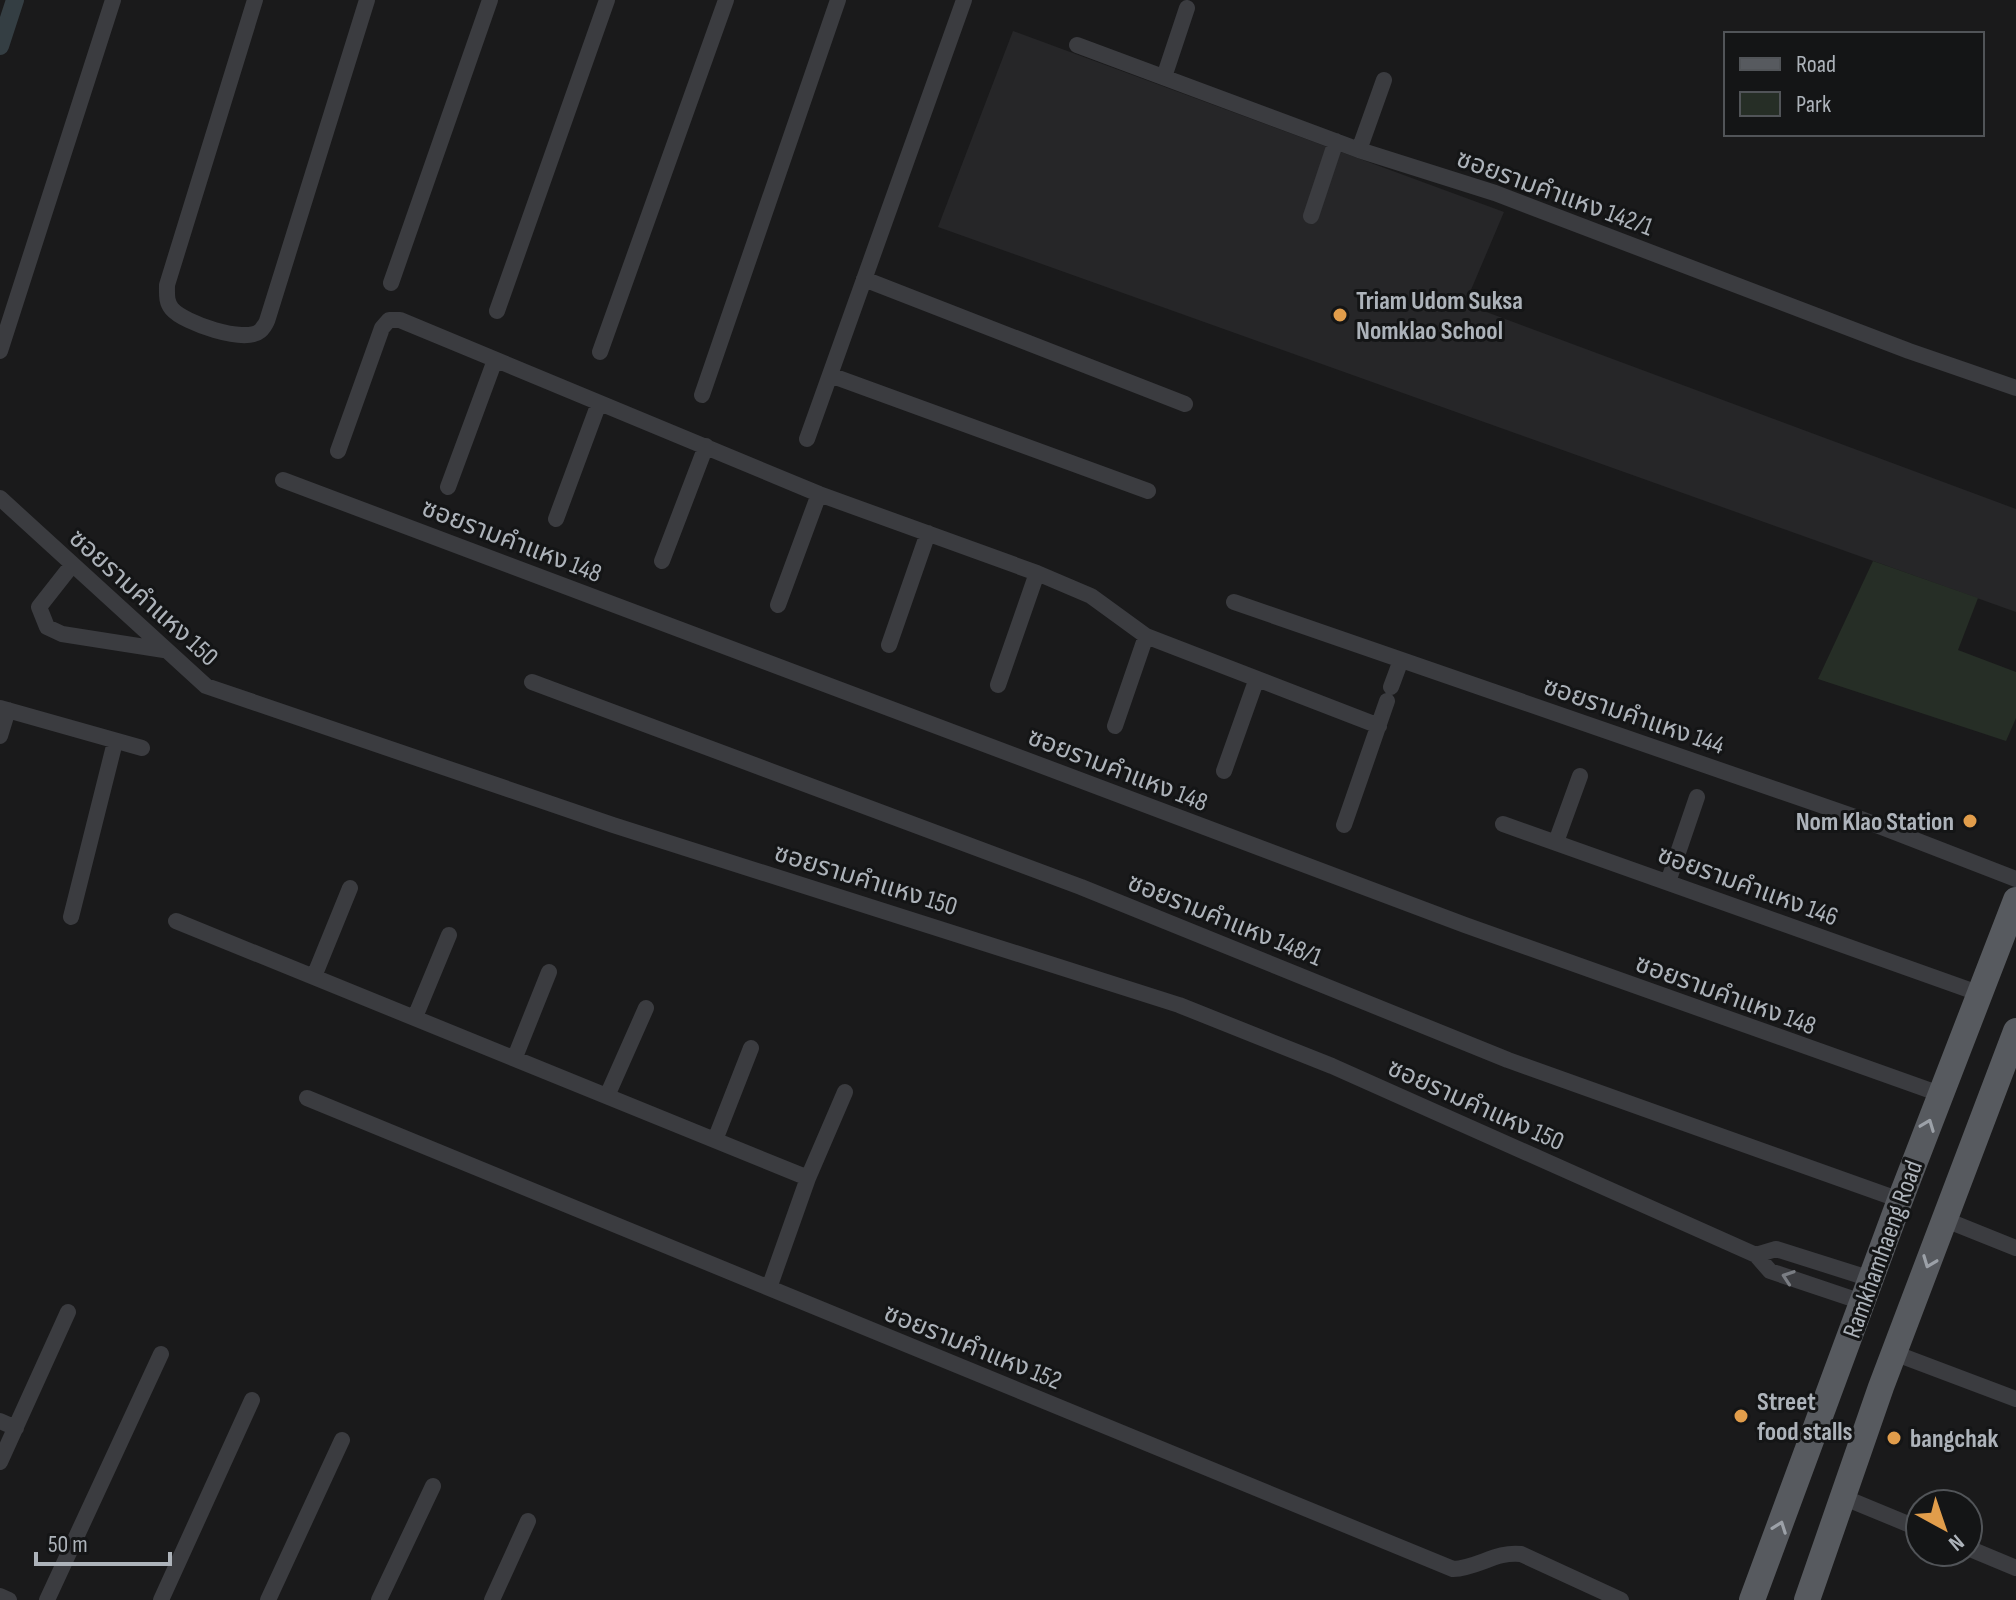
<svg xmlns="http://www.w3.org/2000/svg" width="2016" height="1600" font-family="'Sofia Sans Condensed','Noto Sans Thai',sans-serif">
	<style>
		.built { fill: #262628 }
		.green { fill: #262e26 }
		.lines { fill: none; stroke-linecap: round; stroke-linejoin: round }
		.canal { stroke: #343e43; stroke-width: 18 }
		.street { stroke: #3b3c40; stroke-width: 16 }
		.primary { stroke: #575a5f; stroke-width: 26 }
		.oneway { stroke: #9ca1a8 }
		.oneway2 { stroke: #7a7d83 }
		.poi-dot { fill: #e19d4b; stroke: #141516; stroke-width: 3 }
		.labels { text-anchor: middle; stroke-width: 6; stroke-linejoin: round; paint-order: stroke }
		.street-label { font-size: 26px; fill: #adb3ba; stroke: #141516 }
		.poi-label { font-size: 26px; font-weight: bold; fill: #adb3ba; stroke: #141516; text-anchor: start }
	</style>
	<rect width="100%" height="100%" fill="#1a1a1b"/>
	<path class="built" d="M1013 31 1504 212 1465 304 2016 509V612L938 227Z"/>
	<path class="green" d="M1873 561 1978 598 1958 650 2016 672V718L2006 741 1818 679Z"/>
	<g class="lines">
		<path class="canal" d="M0 46 15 0"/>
		<path class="street" d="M255 0 167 285C167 294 166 302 172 309 184 323 245 344 260 331 261 331 267 322 267 321L367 0
			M1077 45 1359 150 1495 193 1909 351 2016 388
			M1164 77 1187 8
			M1359 150 1384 80
			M1311 216 1336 141
			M864 279 1185 404
			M391 283 490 0
			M497 311 607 0
			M0 351 113 0
			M600 352 726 0
			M830 375 1148 491
			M702 395 838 0
			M807 439 964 0
			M338 451 382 328 389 320H400L819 494 1037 573 1091 596 1146 636 1379 726
			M283 480 1465 925 1940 1094
			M448 487 495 360
			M0 498 206 686 613 825 1179 1005 1332 1066 1756 1255
			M556 519 599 403
			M662 561 706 446
			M72 565 39 607 47 627 62 634 164 650
			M1234 602 1861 819 2016 879
			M778 605 819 494
			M889 645 928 533
			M532 682 1081 887 1508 1060 1900 1200
			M998 685 1037 573
			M1391 687 1401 660
			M0 708 142 748
			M1115 726 1146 636
			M0 736 8 710
			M1224 771 1256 681
			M1503 824 1978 993
			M1344 825 1387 701
			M1556 842 1580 776
			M1668 882 1697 797
			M71 917 115 742
			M176 921 808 1178
			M315 974 350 888
			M415 1017 449 935
			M515 1057 549 972
			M607 1096 646 1008
			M307 1098 1453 1569C1478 1568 1496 1551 1521 1554L1621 1600
			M715 1140 751 1048
			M1946 1220 2016 1248
			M769 1288 808 1178 845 1092
			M1862 1302 1770 1271 1756 1255 1776 1249 1871 1279
			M1894 1353 2016 1399
			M0 1421 16 1428
			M0 1462 68 1312
			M1845 1498 1920 1529
			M1968 1548 2016 1568
			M0 1596 9 1600
			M47 1600 161 1354
			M161 1600 252 1400
			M268 1600 342 1440
			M379 1600 433 1486
			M492 1600 528 1521"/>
		<path class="primary" d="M1752 1600 1900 1200 2016 900
			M1807 1600 1881 1387 2016 1031"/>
	</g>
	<defs><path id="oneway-chevron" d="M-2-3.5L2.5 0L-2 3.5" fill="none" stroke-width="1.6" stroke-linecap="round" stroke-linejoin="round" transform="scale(2)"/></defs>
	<g class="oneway">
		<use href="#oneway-chevron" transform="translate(1928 1125) rotate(-69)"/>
		<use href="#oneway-chevron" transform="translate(1929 1262) rotate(111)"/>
		<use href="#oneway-chevron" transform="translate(1780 1527) rotate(-70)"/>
	</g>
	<use class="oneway2" href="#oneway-chevron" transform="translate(1788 1277) rotate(-161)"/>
	<g class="poi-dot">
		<circle cx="1340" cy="315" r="8"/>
		<circle cx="1970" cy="821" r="8"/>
		<circle cx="1741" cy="1416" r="8"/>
		<circle cx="1894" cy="1438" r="8"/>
	</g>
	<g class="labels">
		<g class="street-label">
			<text transform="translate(1555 192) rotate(20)" y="9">ซอยรามคำแหง 142/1</text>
			<text transform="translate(512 540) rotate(21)" y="9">ซอยรามคำแหง 148</text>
			<text transform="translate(144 597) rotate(42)" y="9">ซอยรามคำแหง 150</text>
			<text transform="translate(1634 715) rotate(19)" y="9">ซอยรามคำแหง 144</text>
			<text transform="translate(1118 769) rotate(21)" y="9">ซอยรามคำแหง 148</text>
			<text transform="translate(866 879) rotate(17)" y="9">ซอยรามคำแหง 150</text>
			<text transform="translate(1748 885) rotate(20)" y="9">ซอยรามคำแหง 146</text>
			<text transform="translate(1225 919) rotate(22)" y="9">ซอยรามคำแหง 148/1</text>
			<text transform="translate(1726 994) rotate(20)" y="9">ซอยรามคำแหง 148</text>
			<text transform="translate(1476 1104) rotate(24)" y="9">ซอยรามคำแหง 150</text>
			<text transform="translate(1882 1249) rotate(-70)" y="9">Ramkhamhaeng Road</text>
			<text transform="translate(973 1346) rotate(22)" y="9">ซอยรามคำแหง 152</text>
		</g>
		<g class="poi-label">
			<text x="1356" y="309">Triam Udom Suksa<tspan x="1356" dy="30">Nomklao School</tspan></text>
			<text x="1954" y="830" text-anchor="end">Nom Klao Station</text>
			<text x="1757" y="1410">Street<tspan x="1757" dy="30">food stalls</tspan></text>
			<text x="1910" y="1447">bangchak</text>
		</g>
	</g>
	<rect x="1724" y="32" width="260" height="104" fill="#141516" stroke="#515458" stroke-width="2"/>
	<rect x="1740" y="58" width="40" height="12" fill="#575a5f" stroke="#515458" stroke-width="2"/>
	<text x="1796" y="72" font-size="24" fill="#adb3ba">Road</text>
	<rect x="1740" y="92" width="40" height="24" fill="#262e26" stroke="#515458" stroke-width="2"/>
	<text x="1796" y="112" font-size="24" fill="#adb3ba">Park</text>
	<g transform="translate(1944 1528) rotate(140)"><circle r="38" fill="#141516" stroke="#515458" stroke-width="2"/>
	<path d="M0-6L14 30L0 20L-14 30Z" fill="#e19d4b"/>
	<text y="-12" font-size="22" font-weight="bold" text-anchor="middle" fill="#adb3ba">N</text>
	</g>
	<path d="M36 1552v12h134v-12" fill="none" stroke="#adb3ba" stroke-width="4"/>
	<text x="48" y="1552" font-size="24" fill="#adb3ba" stroke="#141516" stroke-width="6" paint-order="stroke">50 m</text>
</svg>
